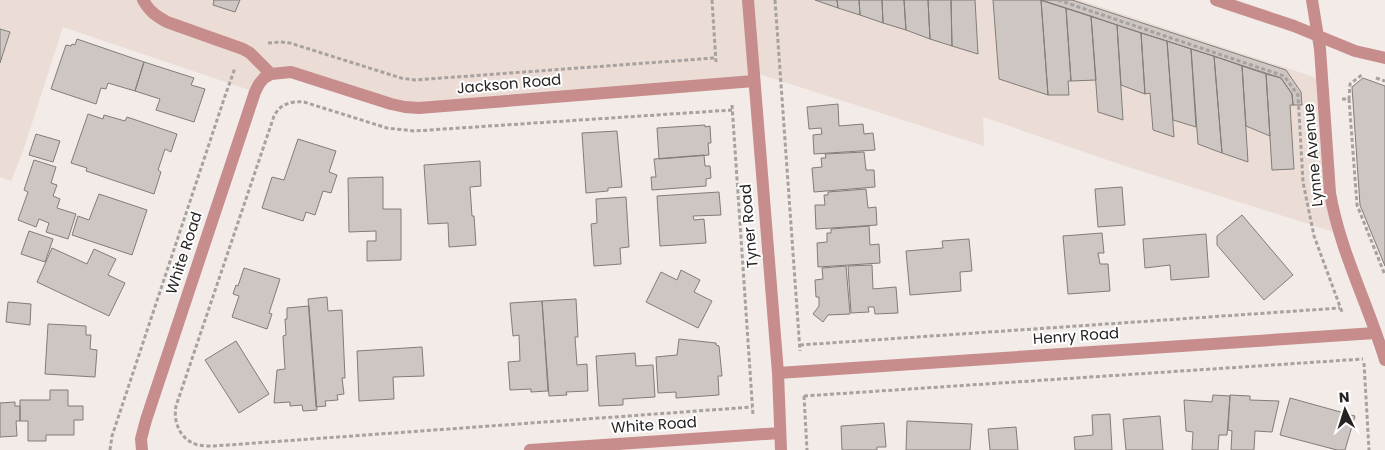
<svg xmlns="http://www.w3.org/2000/svg" width="1385" height="450" font-family="Poppins,sans-serif">
	<style>
		.built { fill: #ebdcd5 }
		.building { fill: #cdc6c2; stroke: #827d79 }
		.lines { fill: none; stroke-linecap: round; stroke-linejoin: round }
		.path { stroke: #a7a2a0; stroke-width: 3; stroke-dasharray: 4 2.5; stroke-linecap: butt }
		.minor { stroke: #c78c8c; stroke-width: 12 }
		.labels { text-anchor: middle; stroke-width: 4; stroke-linejoin: round; paint-order: stroke }
		.street-label { font-size: 15px; fill: #262322; stroke: #fff }
	</style>
	<rect width="100%" height="100%" fill="#f2ebe8"/>
	<path class="built" d="M0 0H1080L1323 80 1340 234 1122 165 983 117 984 146 753 72 754 81 419 108 281 72 255 92 63 27 22 154 11 181 0 177Z"/>
	<path class="building" d="M213 0H240L235 12 213 5 214 1Z
		M815 0H837L838 8Z
		M837 0H859L860 15 838 8Z
		M859 0H882L883 23 860 15Z
		M882 0H904L906 30 883 23Z
		M904 0H928L930 39 906 30Z
		M928 0H951L952 46 930 39Z
		M951 0H975L978 54 952 46Z
		M993 0H1041L1048 95 999 79Z
		M1040 0H1072L1286 70 1301 92 1302 105H1293L1292 94 1281 78Z
		M1041 0 1066 8 1071 81H1068L1069 95H1048Z
		M1066 8 1091 16 1096 80 1071 81Z
		M1091 16 1117 25 1123 120 1098 112Z
		M1117 25 1141 33 1145 94 1121 85Z
		M0 29 10 32 0 63Z
		M1141 33 1167 41 1174 137 1153 130 1150 93 1145 94Z
		M77 39 144 62 135 91 108 83 106 89 101 88 96 104 51 89 66 45 71 46 72 44 75 45Z
		M1167 41 1191 49 1196 127 1173 120Z
		M1191 49 1214 56 1222 153 1198 144Z
		M1214 56 1242 66 1248 162 1222 153Z
		M144 62 194 78 191 85 205 89 194 122 156 110 160 99 135 91Z
		M1242 66 1266 74 1270 136 1246 126Z
		M1266 74 1281 78 1292 94 1293 105H1290L1294 169 1272 170Z
		M1363 78 1385 86V266L1360 205 1352 87Z
		M838 104 839 126 863 124 864 134 873 133 875 150 814 154 813 135 822 134 821 128 809 129 807 107Z
		M88 114 103 119 104 115 125 121 127 117 177 134 171 152 165 149 158 170 161 172 154 194 86 171 87 168 71 163Z
		M705 125V127L710 126 711 143H708L709 155 659 159 657 128Z
		M617 131 622 187 608 188V191L586 193 582 133Z
		M36 134 60 141 53 162 29 155Z
		M298 139 336 151 329 172 337 175 331 193 323 191 315 215 306 212 303 221 262 208 272 177 284 180Z
		M864 152 866 170H874L875 187 814 192 812 168 822 167 821 158H826L825 154Z
		M704 155 705 166H710L711 178 706 179V186L652 190 651 177H656L654 159Z
		M34 160 56 167 51 183 57 185 53 196 60 199 57 208 76 214 68 239 46 232 49 223 39 219 36 227 18 220 28 192 24 190Z
		M480 161 481 186 470 187 472 216H474L476 245 449 247 448 223 428 224 424 165Z
		M383 177V209H401V260L367 261V241H376V231L349 232 348 178Z
		M1122 187 1125 225 1098 227 1095 189Z
		M866 189 868 208 876 207 877 225 816 229 815 205H825L824 195H828V192Z
		M719 192 721 215 693 216 694 220 704 219 706 243 660 246 657 196Z
		M99 194 147 210 132 255 72 235 78 216 89 220Z
		M626 197 629 247 620 248 621 264 594 266 591 224 597 223 596 199Z
		M1242 215 1293 275 1264 300 1217 245V236Z
		M869 226 870 245 879 244 880 263 818 267 817 243 827 242V233H831V229Z
		M29 231 53 239 45 262 21 254Z
		M1102 233 1104 253H1098L1100 264H1108L1110 291 1068 294 1063 236Z
		M1206 234 1209 277 1171 280 1170 265 1145 268 1143 239Z
		M969 239 972 271 960 272 961 291 910 295 906 251 943 248 942 241Z
		M52 248 87 264 94 249 116 259 108 275 125 283 109 316 37 282Z
		M872 265 873 289 896 287 898 313 875 314 874 307H868L869 312 851 313 848 266Z
		M846 266 850 314 828 315 823 322 813 314 819 306V297H816L815 280 823 279 822 268Z
		M244 268 280 279 269 313 272 314 267 329 232 317 239 296 233 294 236 285 238 286Z
		M681 270 700 280 694 292 712 301 698 328 646 302 661 272 677 280Z
		M327 297 328 311 342 310 345 378H342L344 394 337 395 338 400 325 401 326 406 316 407 308 299Z
		M576 299 578 337H575L577 365 587 364 588 391 566 392 567 395 549 396 542 301Z
		M542 301 548 391 531 392V389L510 390 508 362 520 361 519 335 513 336 510 303Z
		M8 302 31 304 30 325 6 322Z
		M309 306 317 410 303 411 302 405 290 406V402L274 403 277 370 285 369 283 336 286 335 285 319H287V308Z
		M48 324 86 326V335H91L90 349 97 350 95 377 45 374Z
		M679 339 716 343V345L719 346 722 376H718L719 395 676 398V392L658 393 656 357 677 355Z
		M236 341 269 394 239 413 205 360Z
		M422 347 424 376 393 377 394 399 359 401 357 351Z
		M635 353 636 366 653 365 655 397 623 399V405L599 406 596 356Z
		M50 390H68V406H83V420H74V435H46V441H28V421H20V400H50Z
		M1213 395 1230 396 1227 435H1219L1218 450H1192L1193 432 1186 431 1184 400 1212 402Z
		M1230 395 1250 396V400L1279 401 1272 432 1255 431 1254 450H1231L1232 431 1228 430Z
		M1290 398 1355 416 1345 450H1337L1280 435Z
		M15 402V406H20V421H16L17 436 0 437V403Z
		M1110 414 1112 450H1075L1074 437 1093 435 1092 415Z
		M1160 416 1163 450H1126L1123 419Z
		M907 421 972 424 970 450H906Z
		M884 423 886 447H877V450H842L841 426Z
		M1016 427 1018 450H990L988 429Z"/>
	<g class="lines">
		<path class="path" d="M712 0 716 62
			M775 0 800 351
			M1058 0 1284 76 1298 95 1303 182 1314 236 1342 312
			M268 43 280 42 290 43 401 78 415 80 715 58
			M1376 78 1385 81
			M1342 99H1349L1350 84 1363 74
			M1349 99 1357 205 1385 275
			M732 105 753 415
			M732 110 414 131 387 128 304 102C291 101 280 104 274 116L176 406C173 422 180 440 198 445 203 446 209 446 214 446L752 407
			M800 345 1340 308
			M1364 363 1369 450
			M804 396 1363 359
			M804 396 807 450
			M110 450 112 436 225 96 235 68"/>
		<path class="minor" d="M143 0C149 11 156 16 167 22L243 49 250 53 271 74
			M748 0 778 373 781 450
			M1216 0 1294 26 1355 51 1385 58
			M1312 0 1320 49 1330 193C1340 251 1368 304 1385 360
			M778 373 1375 333
			M142 450 141 439 146 420 255 92 259 84 264 78 271 74 291 72 391 104 405 107 419 108 754 81
			M530 450 780 433"/>
	</g>
	<g class="labels">
		<g class="street-label">
			<text transform="translate(509 84) rotate(-5)" y="5">Jackson Road</text>
			<text transform="translate(1313 155) rotate(-95)" y="5">Lynne Avenue</text>
			<text transform="translate(749 226) rotate(-95)" y="5">Tyner Road</text>
			<text transform="translate(184 253) rotate(-72)" y="5">White Road</text>
			<text transform="translate(1076 336) rotate(-4)" y="5">Henry Road</text>
			<text transform="translate(654 425) rotate(-4)" y="5">White Road</text>
		</g>
	</g>
	<g transform="translate(1345 410) rotate(356)" stroke="#ffffff" stroke-width="4" paint-order="stroke">
	<path d="M0-4L9 19L0 12L-9 19Z" fill="#262322"/>
	<text y="-8" font-size="14" font-weight="bold" text-anchor="middle" fill="#262322">N</text>
	</g>
</svg>
